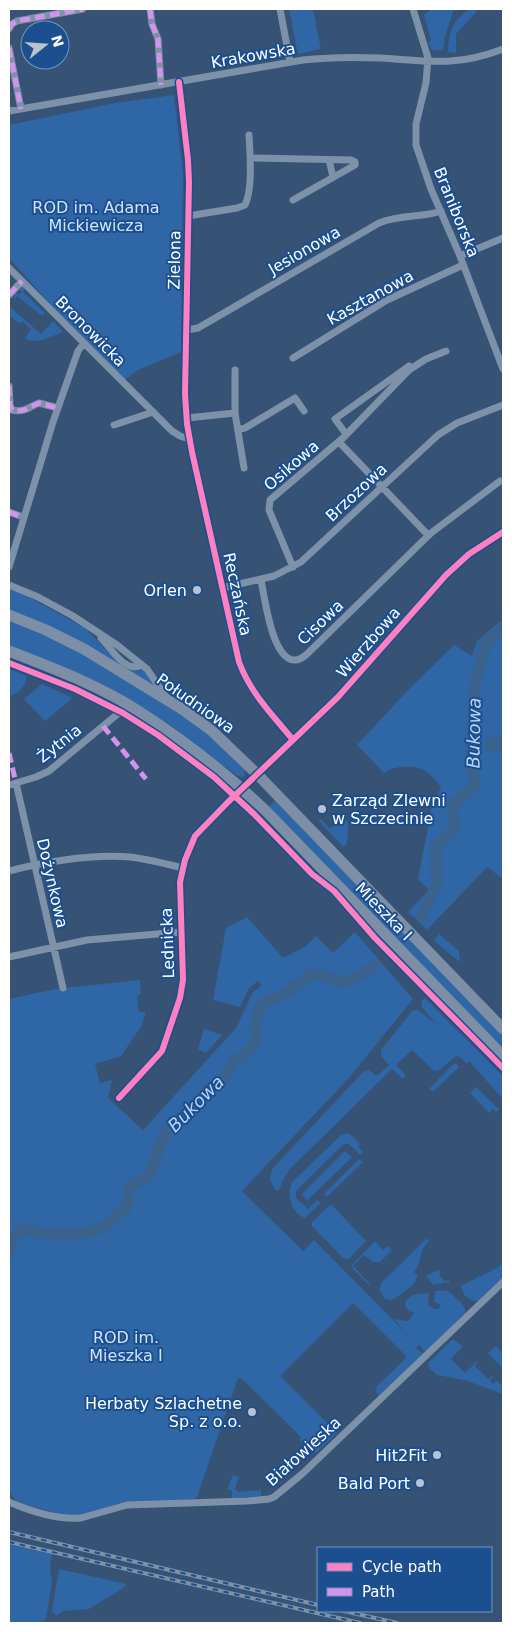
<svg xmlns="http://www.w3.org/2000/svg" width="512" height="1632" font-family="'DejaVu Sans',sans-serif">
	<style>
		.green { fill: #2f66a5 }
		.water { fill: #3b618d }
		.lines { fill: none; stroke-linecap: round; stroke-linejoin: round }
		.river { stroke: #3b618d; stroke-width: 11 }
		.minor { stroke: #7d92a8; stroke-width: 7 }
		.primary { stroke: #7d8ea7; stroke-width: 11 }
		.rail-casing { stroke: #7e92a7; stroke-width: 4 }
		.rail { stroke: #1b4f8f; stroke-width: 2; stroke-dasharray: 5.5; stroke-linecap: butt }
		.quiet { stroke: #d193ec; stroke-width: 5; stroke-dasharray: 10 5; stroke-linecap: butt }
		.cycleway-casing { stroke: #1b4f8f; stroke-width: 9 }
		.cycleway { stroke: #ff80c0; stroke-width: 6 }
		.poi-dot { fill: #b9c2ce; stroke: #1b4f8f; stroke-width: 2 }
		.labels { text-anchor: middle; stroke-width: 4; stroke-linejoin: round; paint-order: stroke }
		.street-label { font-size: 16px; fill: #fff; stroke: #1b4f8f }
		.park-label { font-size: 16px; fill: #cfe3fa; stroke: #1b4f8f }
		.poi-label { font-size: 16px; fill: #fff; stroke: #1b4f8f; text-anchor: end }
		.water-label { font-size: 18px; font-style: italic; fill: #b5d3f5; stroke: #1b4f8f }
	</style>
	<rect width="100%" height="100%" fill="#365274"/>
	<path class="green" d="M289 9H313L321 49 298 54Z
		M432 9H454L445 36 443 50H432L428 42 431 40 424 15Z
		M469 9H474L477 11 456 34V53L448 52C449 32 452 21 469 9Z
		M174 95 183 174 181 352 138 370 125 380 52 306 9 258V125L115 103Z
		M23 287 25 288 23 292 45 313 42 316 17 296 15 299 14 298 15 292 19 295 22 292 18 289Z
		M9 306 41 334 53 321 63 332C51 336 35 346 25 338L31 329 23 322 19 323 9 315Z
		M9 589 27 596 85 628 122 666 128 670 138 671 143 669 157 689 9 610Z
		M9 618 65 642 196 722 244 769 245 776 242 777 236 775 167 723 9 647Z
		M503 619V879L487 867 427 930 408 912 429 890 418 879 432 806 441 787C429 771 422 765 402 767 394 768 390 768 384 773L357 745 407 691 454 645 472 656 477 641Z
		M9 669 27 676C26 686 19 694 9 696Z
		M42 684 73 698 45 721 24 699Z
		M276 799 394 924 503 1035V1050L268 807Z
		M321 819 330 829 340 819 342 821 345 819 348 823 347 844 343 847 319 821Z
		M247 917 283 958 305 947 316 936 333 953 355 932 413 999 349 1078 242 1191 303 1251 314 1240 409 1336 394 1319 408 1321 414 1313 407 1310 405 1305C407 1293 419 1294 429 1293L428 1305 434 1309H438L441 1305 434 1302 435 1291C448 1289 448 1290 457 1299 463 1305 465 1305 465 1313L425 1352 419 1345 416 1348 423 1354 378 1396 375 1388 407 1357 353 1303 280 1376 337 1433 316 1453 299 1440 301 1437 241 1378H238L197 1497 194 1499 117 1504 85 1515 69 1516 28 1506 16 1501 9 1492V999L55 989 140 980 141 994 137 996 139 1012H146L141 1027 121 1056 95 1064 100 1083 112 1080 108 1098 143 1130 236 1028 253 992 261 986 258 981 249 988 240 1007 213 1000 226 928Z
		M439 934 459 951 460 962 434 941Z
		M425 998 503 1076V1099L469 1061 467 1064 460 1057 456 1056 440 1070 434 1071 412 1050 396 1065 406 1075 403 1079 392 1069 290 1169 283 1180 279 1190 276 1191 270 1180 272 1169 364 1071 369 1070 377 1076 389 1065 381 1056V1050L413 1010H418L436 1024 421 1006 422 1001Z
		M204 1029 222 1035 206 1053 198 1049Z
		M456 1064 459 1067 433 1092 429 1089 452 1065Z
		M476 1087 499 1109 496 1112 493 1109 489 1113 470 1093Z
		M349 1133 360 1144 358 1146 363 1152 360 1155 349 1144H344L296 1191V1198L308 1209 317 1200 321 1203 305 1218C291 1212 286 1196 292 1182L341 1135Z
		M345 1151 352 1157 307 1201 302 1194Z
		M359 1159 363 1162 327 1197 324 1194Z
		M331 1204 366 1241 349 1259 343 1258 312 1226V1222Z
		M427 1238 429 1241C417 1252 424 1260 414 1272L418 1276 413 1285 396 1298 390 1300 385 1299 379 1290 382 1282Z
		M375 1241 383 1250 387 1246 392 1250 380 1262H373L364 1255 353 1266 369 1283V1285L353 1269 352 1265Z
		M503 1262V1277L478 1301H474L465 1296 461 1287 462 1285 497 1268Z
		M437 1270 441 1271 439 1275 445 1282 449 1279V1282L433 1285 426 1276Z
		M453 1339 463 1346 451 1359 465 1373 477 1361 478 1362 475 1366 488 1379 492 1376 493 1377 490 1381 493 1384 497 1381 503 1387V1394L465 1380 437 1375 428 1367 429 1362Z
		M496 1346 503 1353V1369L488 1353Z
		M233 1475 239 1477 235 1489 238 1492 261 1490V1496L232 1498V1490H227Z
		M9 1545 52 1554 50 1569 52 1582 46 1619 40 1623H9Z
		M59 1569 126 1584 125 1587 89 1609 63 1611 56 1616 52 1611Z"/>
	<path class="water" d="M503 737V751L486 752V738Z"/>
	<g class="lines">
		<path class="river" d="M421 917 436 885V845L454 829 453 804 475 785 471 758 475 684 486 643 503 628
			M45 1234 87 1233 103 1227 126 1208 128 1203V1187L148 1177 156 1159 159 1145 163 1141 168 1127 195 1107 206 1092 225 1077 232 1062 241 1058 255 1043C258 1037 255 1033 255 1027 256 1018 259 1010 263 1003L284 994 310 975 317 974 342 982 356 978 375 965
			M9 1251C11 1247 11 1243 13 1239 18 1228 31 1228 39 1233"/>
		<path class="minor" d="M150 9 152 24 158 39 161 85
			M280 9 290 62
			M413 9 428 58 426 83 416 124V145L431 189 460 256 503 369
			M9 29 12 24 17 21 83 9
			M9 48 21 109
			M179 82 188 160 189 182 185 394 187 424 192 452 239 662C251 694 272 714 293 740
			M9 111 303 60C329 57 355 57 381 58 428 61 457 67 503 49
			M251 158 351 160 355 162V165L293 200
			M329 160 333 177
			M188 216 237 208 245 205C253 189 250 153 249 135
			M460 256 503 238
			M9 268 172 431 180 436 189 439
			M9 295 22 281
			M187 330 198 328 379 223C400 214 423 218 441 211
			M293 358 387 300 463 265
			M235 370V413L244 468
			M9 386 10 405 12 410C24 413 29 407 39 403L58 408
			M187 418 235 413
			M114 425 153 412
			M238 430 245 428 295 398 304 411
			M346 434 335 419 409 366
			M339 442 428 535
			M9 512 23 517
			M9 567 53 422 78 351 84 343
			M293 567 269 510 270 500 343 438 409 370 426 359 446 351
			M261 580C265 598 274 681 306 655L431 533 500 481
			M9 585 38 597 73 616 117 645 147 669 166 697
			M222 588 274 576 301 562 438 435 457 423 503 405
			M101 638C112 649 125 674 142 665
			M16 783 63 988
			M9 785 36 777 49 771 120 712 132 708
			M9 871C49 861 89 854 130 857 148 859 166 864 183 868
			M9 957 87 940 181 932
			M119 1098 162 1051 180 998 183 980 180 882 185 860 195 836 228 802 338 697 446 575 469 554 503 532
			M9 1502C30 1511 58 1520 81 1518L127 1505 247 1501 269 1499 274 1497 302 1474 503 1282"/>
		<path class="primary" d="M9 615 46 630 84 649 182 709 211 730 258 775 503 1029
			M9 651C53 668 100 686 140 712 185 741 227 774 266 811L503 1056"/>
		<g class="rail-casing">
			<path id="rail" d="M9 1532 318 1605
				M9 1542 360 1623
				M344 1611 397 1623"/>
		</g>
		<use href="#rail" class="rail"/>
		<path class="quiet" d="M150 9 152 24 158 39 161 85
			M9 29 12 24 17 21 83 9
			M9 48 21 109
			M9 295 22 281
			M9 386 10 405 12 410C24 413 29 407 39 403L58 408
			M9 512 23 517
			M103 726 146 779
			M9 753 16 783"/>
		<g class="cycleway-casing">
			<path id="cycleway" d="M179 82 188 160 189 182 185 394 187 424 192 452 239 662C251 694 272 714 293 740
				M9 663 75 689 123 713 158 735 214 777 254 814 312 874 334 891 375 938 503 1068
				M119 1098 162 1051 180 998 183 980 180 882 185 860 195 836 228 802 338 697 446 575 469 554 503 532"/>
		</g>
		<use href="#cycleway" class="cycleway"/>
	</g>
	<g class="poi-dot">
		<circle cx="197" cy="590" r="5"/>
		<circle cx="322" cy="809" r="5"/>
		<circle cx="252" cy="1412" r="5"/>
		<circle cx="437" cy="1455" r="5"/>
		<circle cx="420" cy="1483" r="5"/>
	</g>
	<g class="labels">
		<g class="street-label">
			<text transform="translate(253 55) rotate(-10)" y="6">Krakowska</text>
			<text transform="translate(457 212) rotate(68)" y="6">Braniborska</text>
			<text transform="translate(304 250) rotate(-30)" y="6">Jesionowa</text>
			<text transform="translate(174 260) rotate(-89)" y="6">Zielona</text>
			<text transform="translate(370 297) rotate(-29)" y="6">Kasztanowa</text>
			<text transform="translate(91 331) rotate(45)" y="6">Bronowicka</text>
			<text transform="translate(291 465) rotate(-41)" y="6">Osikowa</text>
			<text transform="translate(356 492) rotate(-43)" y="6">Brzozowa</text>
			<text transform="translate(238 594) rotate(78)" y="6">Reczańska</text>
			<text transform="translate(320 622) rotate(-44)" y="6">Cisowa</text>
			<text transform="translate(368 642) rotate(-49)" y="6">Wierzbowa</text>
			<text transform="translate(196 703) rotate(35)" y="6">Południowa</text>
			<text transform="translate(59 743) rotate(-38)" y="6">Żytnia</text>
			<text transform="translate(53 883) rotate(77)" y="6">Dożynkowa</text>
			<text transform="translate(384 911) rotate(46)" y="6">Mieszka I</text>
			<text transform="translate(167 943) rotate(-92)" y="6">Lednicka</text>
			<text transform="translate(303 1451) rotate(-42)" y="6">Białowieska</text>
		</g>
		<g class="park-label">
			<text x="96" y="213">ROD im. Adama<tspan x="96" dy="18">Mickiewicza</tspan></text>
			<text x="126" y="1343">ROD im.<tspan x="126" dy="18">Mieszka I</tspan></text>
		</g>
		<g class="poi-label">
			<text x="187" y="596">Orlen</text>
			<text x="332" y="806" text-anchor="start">Zarząd Zlewni<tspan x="332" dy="18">w Szczecinie</tspan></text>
			<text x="242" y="1409">Herbaty Szlachetne<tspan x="242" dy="18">Sp. z o.o.</tspan></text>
			<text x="427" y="1461">Hit2Fit</text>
			<text x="410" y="1489">Bald Port</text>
		</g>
		<g class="water-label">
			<text transform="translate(474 733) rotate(-89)" y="6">Bukowa</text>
			<text transform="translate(196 1104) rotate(-45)" y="6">Bukowa</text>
		</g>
	</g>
	<rect width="512" height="1632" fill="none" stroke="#ffffff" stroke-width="20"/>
	<rect x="317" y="1547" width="175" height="65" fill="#1b4f8f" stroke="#7695bc"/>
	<rect x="327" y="1563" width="25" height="8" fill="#ff80c0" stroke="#7695bc"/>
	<text x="362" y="1572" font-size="15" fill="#ffffff">Cycle path</text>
	<rect x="327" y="1588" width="25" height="8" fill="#d193ec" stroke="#7695bc"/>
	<text x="362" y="1597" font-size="15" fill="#ffffff">Path</text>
	<g transform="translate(45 45) rotate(73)"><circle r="24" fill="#1b4f8f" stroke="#7695bc"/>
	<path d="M0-4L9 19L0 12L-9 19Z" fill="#b9c2ce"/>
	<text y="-8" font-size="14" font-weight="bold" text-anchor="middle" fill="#ffffff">N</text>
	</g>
</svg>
